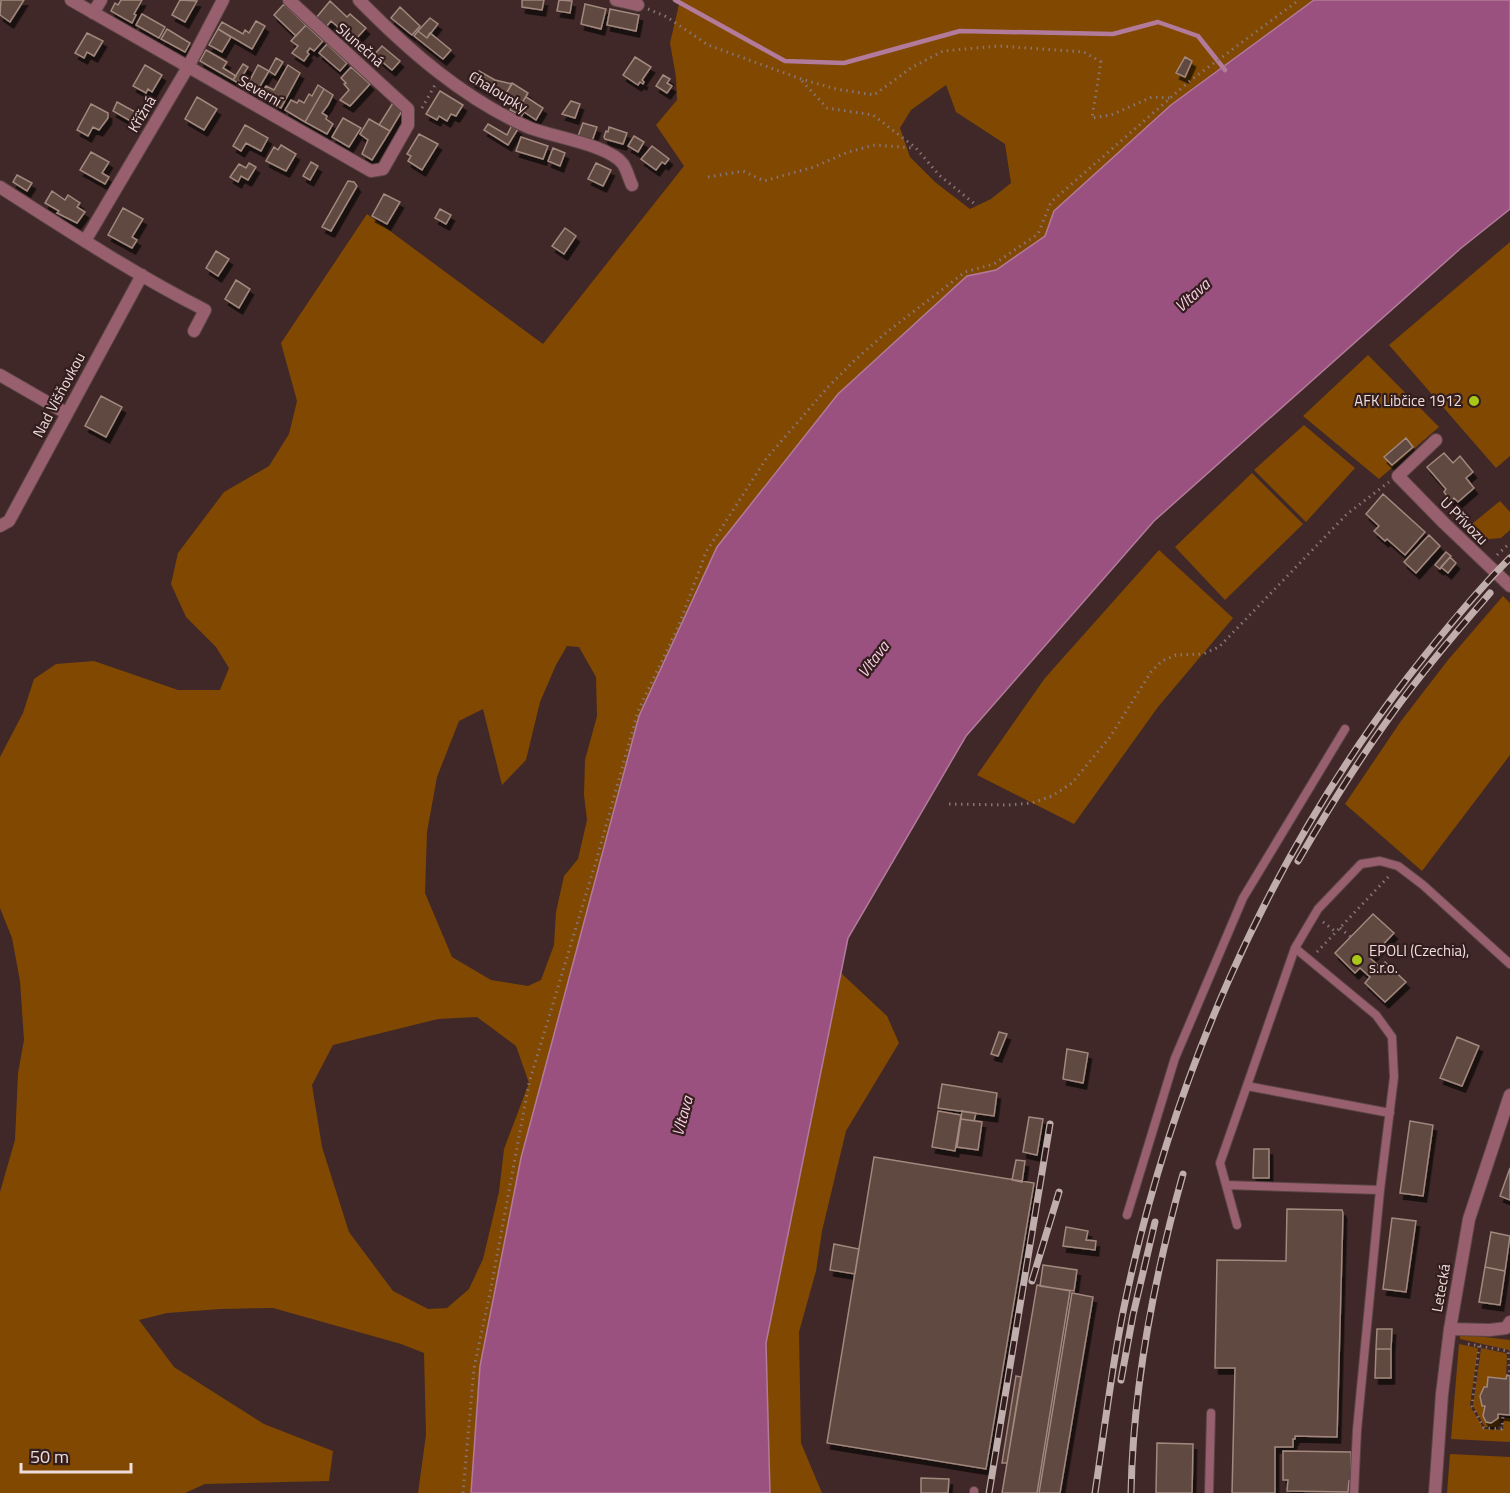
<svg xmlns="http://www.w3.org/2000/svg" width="1510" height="1493" font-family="'Titillium Web',sans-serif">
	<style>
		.green { fill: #814802; fill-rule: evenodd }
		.water { fill: #9a517f; stroke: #b37b9b; stroke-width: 1.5 }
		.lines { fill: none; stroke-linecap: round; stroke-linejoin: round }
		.stream { stroke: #b37b9b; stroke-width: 4.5 }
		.building { fill: #5f483f; stroke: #a2887e; stroke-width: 1.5; filter: url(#shadow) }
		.service-casing { stroke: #5b4544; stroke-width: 10 }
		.minor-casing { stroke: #5b4544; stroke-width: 14 }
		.tertiary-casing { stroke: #5b4544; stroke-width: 14 }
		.path { stroke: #887473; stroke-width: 3; stroke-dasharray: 1.5 4.5; stroke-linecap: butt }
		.service { stroke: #985f6e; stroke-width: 8 }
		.minor { stroke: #985f6e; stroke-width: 12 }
		.tertiary { stroke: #985f6e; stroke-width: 12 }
		.rail-casing { stroke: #c0aead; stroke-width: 7 }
		.rail { stroke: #341e1d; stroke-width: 4.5; stroke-dasharray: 14; stroke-linecap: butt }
		.poi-dot { fill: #a9c719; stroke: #341e1d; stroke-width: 2 }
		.labels { text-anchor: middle; stroke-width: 4.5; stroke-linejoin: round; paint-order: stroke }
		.street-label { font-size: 15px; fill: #eddddc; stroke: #341e1d }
		.poi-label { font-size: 15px; fill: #eddddc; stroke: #341e1d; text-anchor: end }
		.water-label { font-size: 16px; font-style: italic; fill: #f9cfe7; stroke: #341e1d }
	</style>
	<defs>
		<filter id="shadow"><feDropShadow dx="3.5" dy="6" stdDeviation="0" flood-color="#0009"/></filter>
	</defs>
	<rect width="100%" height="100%" fill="#3f2827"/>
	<path class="green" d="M680 0H1314L1224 67 1054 211 1045 236 996 270 967 276 838 394 521 1158 480 1366 471 1493H418L426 1435 424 1353 401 1344 273 1308 221 1309 167 1313 139 1320 174 1367 264 1424 333 1451 329 1481 205 1484 185 1493H0V1192L15 1140 18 1073 24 1040 20 981 12 938 0 908V757L23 713 34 679 56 664 94 661 178 690H220L229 668 216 647 186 617 171 584 178 553 224 492 269 466 289 434 297 401 281 343 367 214 543 344 684 166 656 125 677 100 676 77 670 43ZM946 85 956 112 1005 144 1011 183 991 199 970 209 935 182 910 157 900 128 911 110ZM567 646 579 647 596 677 597 716 585 760 584 795 587 820 578 859 564 876 556 912 554 945 541 980 528 986 491 980 452 957 425 893 427 832 437 777 459 721 483 709 502 785 526 760 540 702 556 665ZM477 1017 516 1046 529 1083 504 1149 499 1192 483 1259 469 1289 447 1308 428 1309 393 1291 349 1232 322 1147 312 1085 333 1045 438 1019Z
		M1510 242V456L1496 468 1389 345Z
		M1368 355 1439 427 1379 479 1303 416Z
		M1304 425 1355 468 1306 522 1254 470Z
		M1252 473 1303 524 1225 600 1175 547Z
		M1500 501 1510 512V530L1501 538 1480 540 1467 528Z
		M1159 550 1233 618 1158 707 1074 824 977 775 1045 678Z
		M1503 596 1510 603V755L1422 871 1345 804 1401 721 1448 660Z
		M841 973 887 1016 899 1043 846 1131 822 1231 816 1271 799 1332 801 1443 822 1493H770L766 1343Z
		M1460 1334 1510 1340V1353L1509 1350 1460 1339Z
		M1459 1344 1478 1348 1470 1406 1484 1429 1503 1430 1504 1418H1510V1442L1451 1439Z
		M1481 1348 1505 1353 1507 1355 1506 1379 1488 1377 1487 1387H1484L1480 1396 1482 1405 1485 1406 1483 1416 1486 1421 1492 1423 1498 1418V1414H1501L1500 1427H1485L1473 1406Z
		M1450 1454 1510 1457V1493H1447Z"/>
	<path class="water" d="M1314 0H1510V209L1460 249 1154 521 966 736 848 938 766 1343 770 1493H471L480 1366 521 1158 639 716 717 547 838 394 967 276 996 270 1045 236 1054 211 1171 105Z"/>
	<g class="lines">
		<path class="stream" d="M675 0 785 61 844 63 960 31 1113 34 1158 22 1198 36 1225 70"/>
	</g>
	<path class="building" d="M1 0H24L10 22 0 15Z
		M121 0H142L134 14 136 15 132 23 111 11 115 3 118 5Z
		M180 0 197 1 185 22 172 15Z
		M522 0H544L542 10 522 7Z
		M559 0 572 1 570 13 557 11Z
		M330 1 347 17 350 14 366 28 354 41 342 31 341 33 336 30 338 27 331 21 326 27 316 18Z
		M284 4 306 25 296 36 274 15Z
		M585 4 606 9 601 29 581 24Z
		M400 7 420 26 412 35 391 18Z
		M610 9 639 15 636 31 607 25Z
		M142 14 165 27 159 38 136 25Z
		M430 18 438 24 427 38 418 31Z
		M256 21 265 26 252 49 218 29 222 22 243 34 245 30 249 33Z
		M306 25 323 41 314 51 310 48 307 52 309 54 304 61 292 53 298 46 291 41Z
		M167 29 190 43 185 52 161 39Z
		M218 29 231 37 222 52 209 45Z
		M418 31 427 38 430 33 451 50 443 59 414 36Z
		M87 33 103 41 94 56 87 52 84 58 75 53Z
		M327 44 347 63 340 71 319 53Z
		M382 46 400 61 392 70 374 55Z
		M206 50 227 62 223 68 236 76 233 80 200 61Z
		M635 57 651 67 642 80 644 82 643 84 640 82 638 85 623 75Z
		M1185 57 1192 61 1185 77 1176 73Z
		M276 58 283 62 275 75 269 71Z
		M243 64 248 67 238 83 233 80Z
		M145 65 162 75 152 92 148 89 146 93 133 86Z
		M258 65 269 71 256 93 246 88Z
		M288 65 300 73 281 108 260 96 266 86 274 90Z
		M351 67 370 84 350 106 340 100 349 90 344 84 346 83 341 78Z
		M479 71 495 80 488 90 472 81Z
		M663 75 670 79 667 83 672 86 667 93 656 86Z
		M495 80 512 84 503 99 488 90Z
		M512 83 528 93 516 113 510 110 513 105 503 99Z
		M318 85 324 89 305 122 285 110 291 100 297 103 299 100 304 103 309 94 312 96Z
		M324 89 333 95 328 105 322 113 327 116 326 119 333 124 327 134 305 122Z
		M440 91 463 105 456 116 451 114 447 121 439 116 437 120 426 114Z
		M528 93 526 97 543 108 536 120 524 112 521 117 516 113Z
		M197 97 217 109 204 130 185 119Z
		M571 101 580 104 575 118 562 114Z
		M117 102 139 114 134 123 113 111Z
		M393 103 402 111 390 131 379 125Z
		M91 104 108 113V118L99 130 93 127 88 136 77 130Z
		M343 118 361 128 349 147 332 137Z
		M369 119 390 131 372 160 362 154 368 140 360 134Z
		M583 123 597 127 592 141 578 136Z
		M488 124 507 135 512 125 518 129 508 145 484 130Z
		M245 125 268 138 261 151 246 143 241 151 233 146Z
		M609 127 627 133 623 144 605 139 604 137 606 131 608 132Z
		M419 134 438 144 422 170 408 161 411 156 407 154Z
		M634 136 644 142 638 152 628 146Z
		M521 137 548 146 543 159 516 151Z
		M281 145 296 154 286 171 266 161 274 147 278 150Z
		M652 146 669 159 665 164 662 162 656 170 641 159Z
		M553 148 565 153 560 166 548 161Z
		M91 152 109 162 102 173 109 177 105 184 80 170Z
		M311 162 318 166 310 180 303 176Z
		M249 163 256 167 248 180 241 176 238 182 230 177 239 164 246 168Z
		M596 163 611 170 603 186 588 179Z
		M17 175 32 183 27 191 13 182Z
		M348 181 354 182 357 186 331 231 322 227Z
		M52 191 65 200 68 195 80 203 77 207 85 212 77 223 57 213 59 211 45 203Z
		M384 194 400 202 387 224 372 216Z
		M123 208 143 219 132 237 137 240 132 248 108 235Z
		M440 209 451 215 446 224 435 218Z
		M565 228 576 236 564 254 552 246Z
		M216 251 229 259 218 276 206 268Z
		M236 280 250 289 239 308 225 299Z
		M101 396 122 407 106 437 85 426Z
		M1406 438 1413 447 1392 465 1384 457Z
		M1444 453 1453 463 1460 456 1473 472 1466 478 1474 488 1458 502 1454 498 1451 501 1444 492 1446 489 1427 467Z
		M1383 494 1425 532 1405 555 1387 539 1385 541 1374 531 1379 526 1366 514Z
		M1429 535 1440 546 1416 573 1404 562Z
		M1446 552 1451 556 1440 569 1435 565Z
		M1450 557 1456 563 1448 573 1441 567Z
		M1373 914 1394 933 1370 958 1380 967 1385 962 1406 982 1385 1002 1365 983 1370 977 1360 968 1355 973 1335 953Z
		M999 1032 1007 1034 998 1056 991 1054Z
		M1457 1037 1479 1046 1462 1086 1440 1078Z
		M1067 1049 1088 1053 1083 1083 1063 1079Z
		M942 1084 997 1093 994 1116 938 1108Z
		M938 1111 961 1115 955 1151 932 1147Z
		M962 1111 976 1113 974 1121 961 1119Z
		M1029 1117 1043 1119 1037 1155 1023 1152Z
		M961 1119 982 1122 978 1150 957 1147Z
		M1410 1121 1433 1125 1423 1196 1400 1193Z
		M1254 1149H1269V1178H1253Z
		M874 1157 1034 1183 986 1469 827 1443Z
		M1016 1160 1025 1161 1022 1182 1012 1180Z
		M1510 1168V1200L1500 1196Z
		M1287 1209 1342 1210 1343 1213 1337 1437 1295 1436V1439H1293V1447H1275V1493H1232L1235 1368H1215L1217 1260 1286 1261Z
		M1392 1218 1416 1221 1406 1292 1383 1289Z
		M1066 1227 1088 1231 1086 1240 1096 1241 1095 1250 1063 1246Z
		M1491 1232 1510 1236 1505 1271 1485 1267Z
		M834 1244 859 1249 855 1274 830 1270Z
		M1043 1265 1077 1270 1074 1291 1040 1286Z
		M1485 1267 1505 1271 1500 1305 1479 1302Z
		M1037 1285 1070 1291 1037 1493H1002Z
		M1072 1293 1093 1297 1060 1493H1039Z
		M1377 1329H1392L1391 1349H1376Z
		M1376 1349H1391V1378H1375Z
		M1507 1375 1510 1376V1415L1498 1414V1418L1491 1423 1486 1422 1483 1416 1485 1406H1482L1480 1396 1484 1387H1487L1488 1377 1506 1379Z
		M1016 1376 1021 1377 1007 1463H1002Z
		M1157 1443 1193 1444 1192 1493H1156Z
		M1283 1451 1351 1452V1481H1349L1348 1492 1287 1491 1288 1480H1283Z
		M921 1478 949 1479 948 1493H921Z"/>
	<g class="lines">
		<g class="service-casing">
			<path id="service" d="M1247 1086 1390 1113
				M1226 1185 1380 1190
				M1127 1215 1175 1058 1243 898 1345 729
				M1237 1225 1220 1163 1295 948
				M974 1493V1491
				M1209 1493 1211 1413
				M1354 1493 1357 1430 1380 1190 1394 1077 1392 1037 1376 1015 1295 948 1318 909 1361 864 1380 861 1398 866 1423 885 1510 964"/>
		</g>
		<g class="minor-casing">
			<path id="minor" d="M71 0 371 171 383 169 408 125V109L289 0
				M359 0C408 50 465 100 530 128 553 137 609 145 623 164 627 170 629 179 632 185
				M616 0 638 5
				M93 13 101 0
				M0 187C67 230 134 274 205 310L194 331
				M85 241 188 67 223 0
				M0 375 66 413
				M1436 440 1398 476 1444 523 1510 586
				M0 526 9 521 142 275
				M1450 1329 1490 1330 1506 1328 1510 1322"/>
		</g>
		<g class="tertiary-casing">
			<path id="tertiary" d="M1435 1493 1442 1394 1450 1329 1469 1219 1510 1095"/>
		</g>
		<path class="path" d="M648 9 667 17 708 45 801 79 836 89 874 95 911 68 943 51 999 46 1084 52 1101 62 1092 118 1111 115 1152 97 1170 98
			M802 81 827 108 873 115 916 148 939 175 976 205
			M422 108 435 85
			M708 177 743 171 764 181 814 167 848 152 875 145 914 148
			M1497 555 1510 543
			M949 804 1008 805 1032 803 1052 796 1072 783 1110 737 1151 672 1162 661 1176 655 1203 654 1219 647 1347 514 1389 482
			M1323 922 1336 932
			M1340 928 1351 937
			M1317 952 1391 874
			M1468 1344 1508 1351 1510 1376
			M1479 1346 1472 1406 1484 1428 1502 1429 1503 1415
			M463 1493 474 1368 491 1288 529 1083 597 858 638 711 679 625 706 552 766 459 828 387 856 359 887 332 965 272 994 264 1038 234 1051 202 1191 80 1299 0"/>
		<use href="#service" class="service"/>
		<use href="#minor" class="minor"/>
		<use href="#tertiary" class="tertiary"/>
		<g class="rail-casing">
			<path id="rail" d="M1298 861C1327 811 1358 761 1392 714 1422 672 1456 632 1490 593
				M1032 1281 1059 1192
				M1121 1380 1133 1315 1155 1222
				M989 1493 1050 1124
				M1095 1493C1104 1433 1111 1372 1123 1312 1170 1083 1265 863 1408 677 1440 636 1473 595 1510 558
				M1131 1493C1133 1385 1154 1278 1183 1174"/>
		</g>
		<use href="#rail" class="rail"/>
	</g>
	<g class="poi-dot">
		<circle cx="1474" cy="401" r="6"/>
		<circle cx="1357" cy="960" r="6"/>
	</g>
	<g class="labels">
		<g class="street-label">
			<text transform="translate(360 45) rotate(41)" y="5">Slunečná</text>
			<text transform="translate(260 91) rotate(30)" y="5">Severní</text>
			<text transform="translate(498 92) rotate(31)" y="5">Chaloupky</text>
			<text transform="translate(142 114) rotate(-59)" y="5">Křížná</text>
			<text transform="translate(59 395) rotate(-62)" y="5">Nad Višňovkou</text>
			<text transform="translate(1464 521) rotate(45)" y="5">U Přívozu</text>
			<text transform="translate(1441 1288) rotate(-80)" y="5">Letecká</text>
		</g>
		<g class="poi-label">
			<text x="1462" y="406">AFK Libčice 1912</text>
			<text x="1369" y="956" text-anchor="start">EPOLI (Czechia),<tspan x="1369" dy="17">s.r.o.</tspan></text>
		</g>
		<g class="water-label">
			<text transform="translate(1192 295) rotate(-42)" y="6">Vltava</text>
			<text transform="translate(873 659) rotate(-53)" y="6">Vltava</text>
			<text transform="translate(682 1116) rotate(-75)" y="6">Vltava</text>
		</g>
	</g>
	<path d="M21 1463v9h110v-9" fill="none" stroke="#eddddc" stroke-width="3"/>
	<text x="30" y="1463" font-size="18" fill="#eddddc" stroke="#341e1d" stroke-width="4.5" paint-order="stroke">50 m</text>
</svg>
